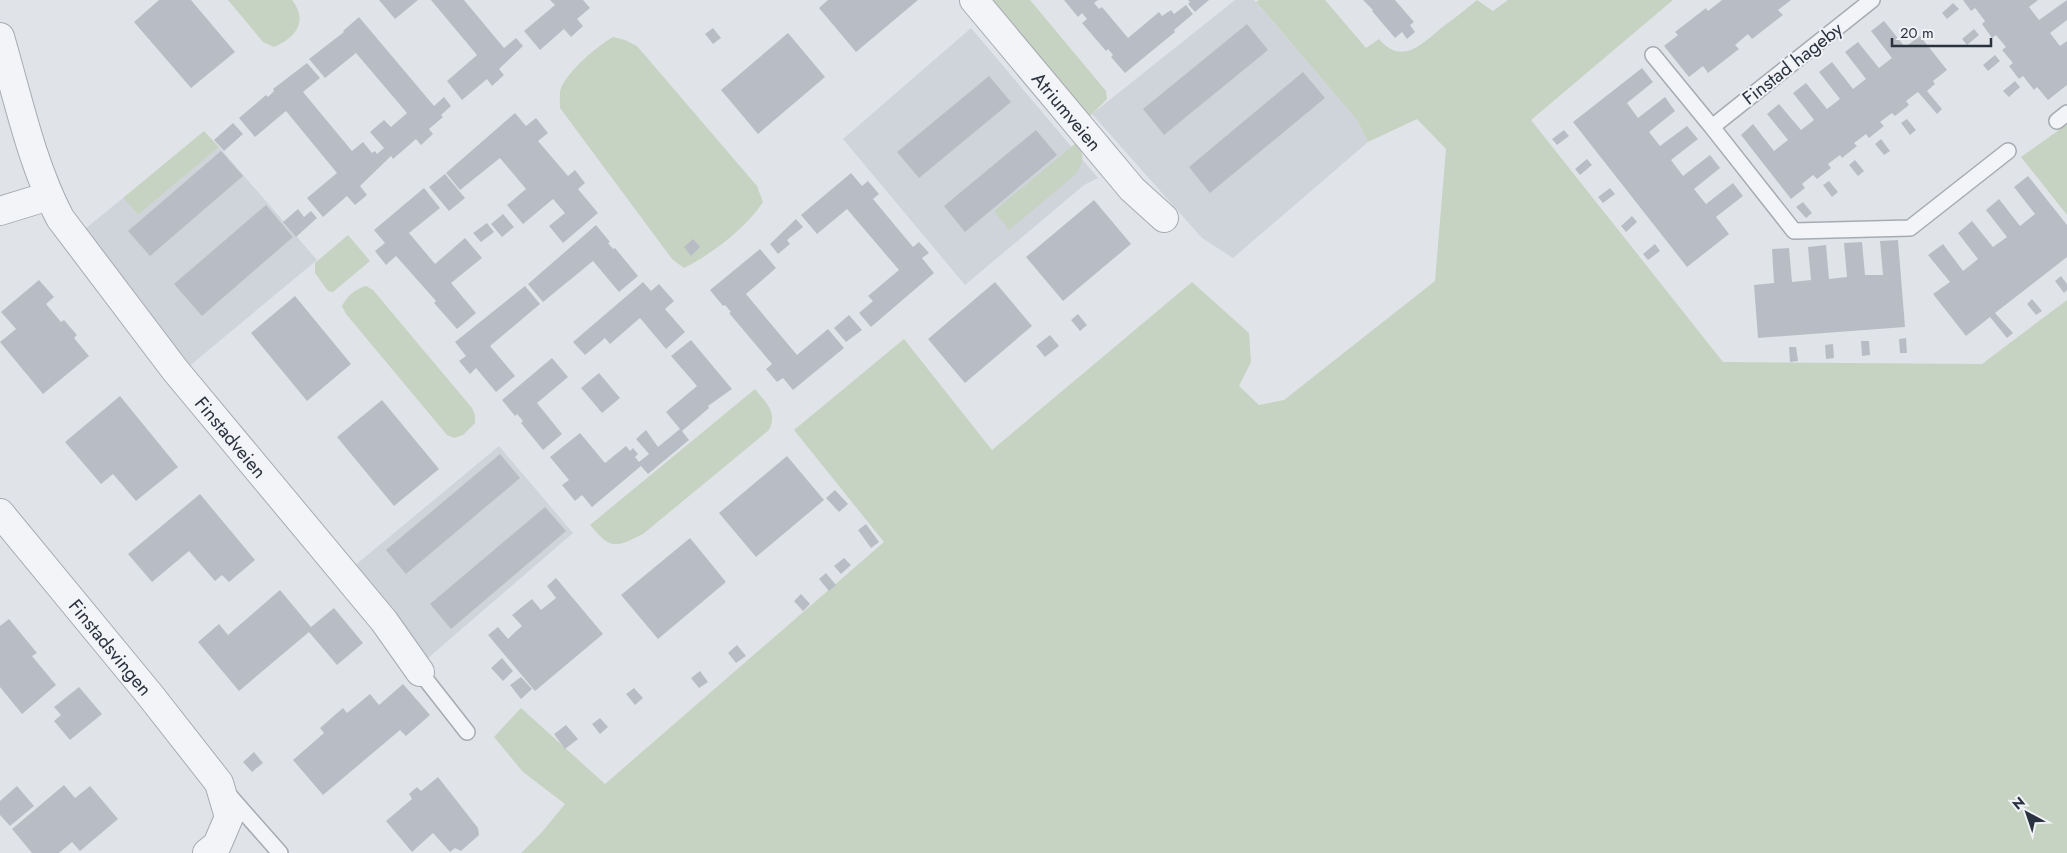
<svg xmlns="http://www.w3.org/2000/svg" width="2067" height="853" font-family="Jost,sans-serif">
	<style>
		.built { fill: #cfd3da }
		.green { fill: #c6d2c2 }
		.building { fill: #b8bdc5 }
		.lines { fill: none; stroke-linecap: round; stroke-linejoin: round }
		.service-casing { stroke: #a6abb2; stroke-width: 18 }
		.minor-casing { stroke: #a6abb2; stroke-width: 30 }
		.service { stroke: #f3f4f7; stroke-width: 15 }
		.minor { stroke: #f3f4f7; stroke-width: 28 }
		.labels { text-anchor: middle; stroke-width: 4; stroke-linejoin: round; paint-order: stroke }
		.street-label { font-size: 19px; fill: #2a323f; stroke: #f0f2f6 }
	</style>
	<rect width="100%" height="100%" fill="#e0e4e8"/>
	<path class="built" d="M1235 0H1254L1357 120 1368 142 1233 258 1202 238 1092 114Z
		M971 28 1098 178 1084 185 965 285 843 139Z
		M219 147 317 260 187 368 80 233 123 198 138 215Z
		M499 446 573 533 428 658 353 567Z"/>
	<path class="green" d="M228 0H292C309 22 295 38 274 47L263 42Z
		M988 0H1030L1106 91 1107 99 1090 116 1082 113Z
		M1259 0H1325L1366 48 1379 39C1401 65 1420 46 1440 29 1452 20 1465 10 1477 0L1493 11 1508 0H1673L1531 120 1723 362 1982 364 2067 300V853H521L542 832 565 804 523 772 494 737 521 708 605 784 884 542 794 430 904 339 992 450 1192 282 1249 333 1251 362 1239 386 1259 405 1284 400 1435 281 1446 149 1417 119 1368 142 1357 120 1256 2Z
		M613 37 625 40 637 46 757 186 763 202C746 228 712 254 684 268L672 259 560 108C560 102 559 94 561 88 569 70 596 47 613 37Z
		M2066 125 2067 126V215L2021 157Z
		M204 131 219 147 138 215 123 198Z
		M1076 143C1086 155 1083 163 1075 175L1009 230 994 211Z
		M348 235 370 261 333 292 328 291 315 273V263Z
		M366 286 373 290 472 408 475 415V423L463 435 454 438 447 435 346 314 342 306C347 296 355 289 366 286Z
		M755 389C766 403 778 412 769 430L643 534C615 548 611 550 590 525Z"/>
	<path class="building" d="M159 0H191L235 52 191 88 134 22Z
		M379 0H418L395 19Z
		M431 0H464L504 48 516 38 523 46 499 69 504 75 492 86 487 79 462 100 447 81 477 55Z
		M550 0H583L590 8 577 19 583 26 571 37 564 29 540 50 524 31 555 5Z
		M828 0H918L856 52 819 8Z
		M1064 0H1098L1094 3 1099 9 1102 7 1128 38 1159 12 1162 16 1171 10 1174 14 1186 5 1193 14 1174 30 1175 32 1125 73 1111 57 1113 55 1108 49 1106 51 1082 23 1087 19 1082 13 1078 17Z
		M1188 0H1209L1195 12 1188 4 1190 2Z
		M1363 0H1395L1414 22 1410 25 1415 32 1407 39 1402 32 1395 38 1372 11 1373 10Z
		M1722 0H1791L1778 10 1783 15 1752 39 1748 34 1735 45 1739 49 1708 73 1703 66 1689 77 1664 46 1678 35 1675 32 1706 8 1708 11Z
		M1963 0H2038L2029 7 2039 20 2067 0V20L2050 33 2060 46 2067 41V85L2048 100 2037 87 2034 90 2023 76 2019 79 2009 66 2013 63 2002 50 2006 47 1996 35 1992 38 1982 24 1985 21 1975 8 1971 11Z
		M1953 3 1959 9 1947 19 1942 13Z
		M359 17 434 106 444 97 451 106 441 115 443 117 429 129 433 134 421 145 416 139 393 159 391 156 360 186 367 195 355 205 347 196 323 217 307 198 337 173 286 111 255 137 239 118 266 95 268 97 274 91 273 89 307 63 320 78 303 92 352 151 363 142 372 153 375 151 377 154 384 148 370 132 384 120 391 127 407 113 356 53 325 78 309 59 344 32 343 31Z
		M1884 21 1905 47 1920 36 1947 70 1933 81 1935 84 1927 91 1942 109 1937 114 1918 92 1906 101 1909 105 1895 116 1892 113 1880 122 1884 126 1869 138 1866 134 1854 143 1857 146 1842 158 1840 155 1828 164 1831 168 1817 179 1813 175 1802 184 1805 188 1791 199 1741 135 1753 124 1774 151 1788 140 1767 114 1779 104 1801 130 1814 120 1793 93 1806 83 1827 109 1840 99 1819 72 1832 62 1853 89 1866 79 1845 52 1858 42 1879 68 1892 58 1871 31Z
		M1247 24 1268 50 1164 135 1143 109Z
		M713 28 721 38 713 44 705 34Z
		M1974 29 1979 35 1967 45 1962 39Z
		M788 33 825 77 758 134 721 90Z
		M1995 55 2000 61 1988 71 1983 65Z
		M1642 68 1653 82 1627 103 1638 118 1665 97 1675 111 1649 132 1660 146 1687 126 1698 139 1671 160 1683 176 1710 155 1720 168 1694 189 1706 204 1733 183 1743 196 1716 217 1729 234 1687 267 1573 122Z
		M1303 72 1325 98 1210 193 1189 167Z
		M989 76 1011 102 919 178 897 152Z
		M2015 81 2020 87 2009 97 2003 91Z
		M515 113 526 126 536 118 548 133 538 141 568 176 575 170 585 183 578 189 598 213 563 243 549 226 565 213 553 199 523 224 507 205 526 189 500 158 460 190 446 173Z
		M1907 119 1916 130 1910 135 1901 123Z
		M233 123 243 134 224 151 214 140Z
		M1036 130 1057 155 965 232 944 206Z
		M1564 130 1569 136 1557 145 1552 139Z
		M1881 139 1890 151 1884 155 1875 144Z
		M221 151 243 176 150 256 128 231Z
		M1587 159 1592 165 1580 175 1575 169Z
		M1855 160 1864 171 1858 176 1849 165Z
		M851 173 862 186 868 181 879 194 873 199 913 247 919 242 929 253 922 258 934 273 871 327 859 313 873 301 868 296 899 270 847 209 817 234 801 215Z
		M445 174 465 198 449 211 429 187Z
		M2028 176 2067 225V257L1995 313 2013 333 2007 338 1990 317 1966 336 1933 294 1950 282 1928 255 1943 244 1963 271 1978 259 1958 233 1972 221 1993 247 2007 237 1986 210 1999 199 2020 226 2035 214 2014 187Z
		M1829 181 1838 192 1832 197 1823 185Z
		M424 188 440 208 409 233 435 264 465 238 482 258 451 283 476 313 457 329 434 303 436 301 396 256 386 265 375 251 385 243 374 230Z
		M1610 188 1615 194 1603 203 1598 197Z
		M1094 200 1131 244 1063 301 1026 257Z
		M1803 202 1812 213 1806 218 1796 207Z
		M266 205 293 237 202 316 174 284Z
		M298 209 304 217 311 211 317 218 296 237 283 222Z
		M503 214 514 227 502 237 491 224Z
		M1632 216 1637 222 1626 232 1621 226Z
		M796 219 803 227 787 240 790 244 778 254 770 244Z
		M487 223 494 232 481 242 473 233Z
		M596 225 610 242 608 243 613 249 615 248 638 276 619 292 593 261 543 302 528 284Z
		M693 239 700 247 691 256 684 247Z
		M1898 240 1905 327 1758 338 1754 285 1774 283 1772 249 1789 248 1792 282 1811 280 1808 247 1826 245 1829 279 1847 277 1844 243 1862 242 1865 275H1883L1880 241Z
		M1655 244 1660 251 1648 260 1643 254Z
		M760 249 776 268 746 294 797 355 828 329 844 348 793 390 783 378 777 382 766 369 772 364 729 313 731 312 725 305 723 306 710 290Z
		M2061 276 2067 284V290L2064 293 2055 281Z
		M39 280 54 297 46 304 61 322 64 320 77 335 74 338 89 356 43 394 0 342 16 329 1 312Z
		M643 282 651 291 659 284 674 301 665 309 685 332 666 349 640 318 610 344 605 338 585 355 573 342Z
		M995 282 1032 326 965 383 928 339Z
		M525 286 540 304 490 346 515 376 496 392 476 368 470 374 459 361 466 356 455 342Z
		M295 296 351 364 307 401 251 333Z
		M2032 299 2042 311 2036 315 2027 304Z
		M1078 314 1087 325 1080 331 1071 320Z
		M849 315 862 330 846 342 834 328Z
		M1050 335 1059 346 1045 357 1036 346Z
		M1906 338 1907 353H1900L1899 339Z
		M691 340 732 389 708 406 709 408 682 431 689 440 648 474 641 466 592 507 582 495 575 501 562 485 569 480 550 457 580 433 605 463 626 446 630 451 633 448 638 454 635 457 639 462 649 454 636 439 646 430 658 447 680 429 666 412 697 386 671 356Z
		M1861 341H1869L1870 355 1862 356Z
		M1833 344 1834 358 1826 359 1825 345Z
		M1789 347H1796L1798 361 1790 362Z
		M552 358 568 377 537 403 562 434 543 450 521 423 523 421 517 414 515 416 502 400Z
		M599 373 620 398 602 413 581 388Z
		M120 396 178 467 136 501 113 474 101 484 65 442Z
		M382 400 439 469 394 506 337 437Z
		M500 454 520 478 406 574 386 550Z
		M787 456 824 500 756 557 719 513Z
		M835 490 848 504 839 512 826 498Z
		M200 494 255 560 229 582 222 575 215 581 189 551 152 582 128 554Z
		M545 507 566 531 451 629 430 604Z
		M866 524 879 542 871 548 858 530Z
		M690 538 726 582 658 639 621 595Z
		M844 558 851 565 841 574 834 566Z
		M826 573 836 585 829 591 819 579Z
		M556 578 603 634 535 691 488 635 498 627 508 639 514 633 522 626 512 615 532 599 541 610 556 598 547 586Z
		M280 590 311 627 334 608 363 643 337 665 309 632 239 691 198 642 219 624 228 635Z
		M801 594 810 604 803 611 794 601Z
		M9 619 37 653 32 656 56 685 22 714 0 687V626Z
		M737 645 746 656 736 663 728 653Z
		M502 658 513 671 503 681 491 668Z
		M700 671 708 682 699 688 691 678Z
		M521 677 532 689 521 699 510 685Z
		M403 684 430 715 406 736 400 730 323 795 293 760 324 733 320 728 343 708 347 713 370 694 379 705Z
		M79 687 102 714 70 740 54 721 61 715 54 707Z
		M634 688 643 698 635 705 626 694Z
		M600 718 608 727 600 734 592 724Z
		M566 725 578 739 565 749 554 734Z
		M254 752 263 763 252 772 243 762Z
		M438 777 478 828 479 835 461 851 455 848 450 852 433 833 412 852 386 821 412 799 409 794 417 787 421 791Z
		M64 785 75 798 90 786 118 819 80 851 72 842 59 853H32L12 829Z
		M17 786 34 806 10 826 0 815V801Z"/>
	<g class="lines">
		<g class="service-casing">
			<path id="service" d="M1653 55 1712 127 1872 0
				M2057 121 2067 113
				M1712 127 1794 231 1910 228 2008 151
				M420 672 467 732
				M228 794 280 853"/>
		</g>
		<g class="minor-casing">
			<g id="minor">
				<path id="s1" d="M974 0 1132 189 1164 218"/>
				<path id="s2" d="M0 37C18 98 31 162 60 218L175 370 384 621 420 672"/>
				<path d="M0 211 49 196"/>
				<path id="s3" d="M0 513 150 695 219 783 229 817 217 845 207 853"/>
			</g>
		</g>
		<use href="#service" class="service"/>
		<use href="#minor" class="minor"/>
	</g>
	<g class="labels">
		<g class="street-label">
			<text transform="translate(1792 63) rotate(-38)" y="7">Finstad hageby</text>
			<text dy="7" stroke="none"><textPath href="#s1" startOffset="145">Atriumveien</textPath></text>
			<text dy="7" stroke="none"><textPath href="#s2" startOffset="469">Finstadveien</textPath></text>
			<text dy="7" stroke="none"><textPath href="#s3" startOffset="174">Finstadsvingen</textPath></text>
		</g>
	</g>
	<g transform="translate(2027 813) rotate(320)" stroke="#f0f2f6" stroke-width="4" paint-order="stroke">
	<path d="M0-4L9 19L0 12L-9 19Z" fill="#2a323f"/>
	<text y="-8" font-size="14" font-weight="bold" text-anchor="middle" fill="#2a323f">N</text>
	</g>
	<path d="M1892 38v8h99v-8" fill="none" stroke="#2a323f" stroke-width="2.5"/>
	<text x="1900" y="38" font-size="15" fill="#2a323f" stroke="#f0f2f6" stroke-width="4" paint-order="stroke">20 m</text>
</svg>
